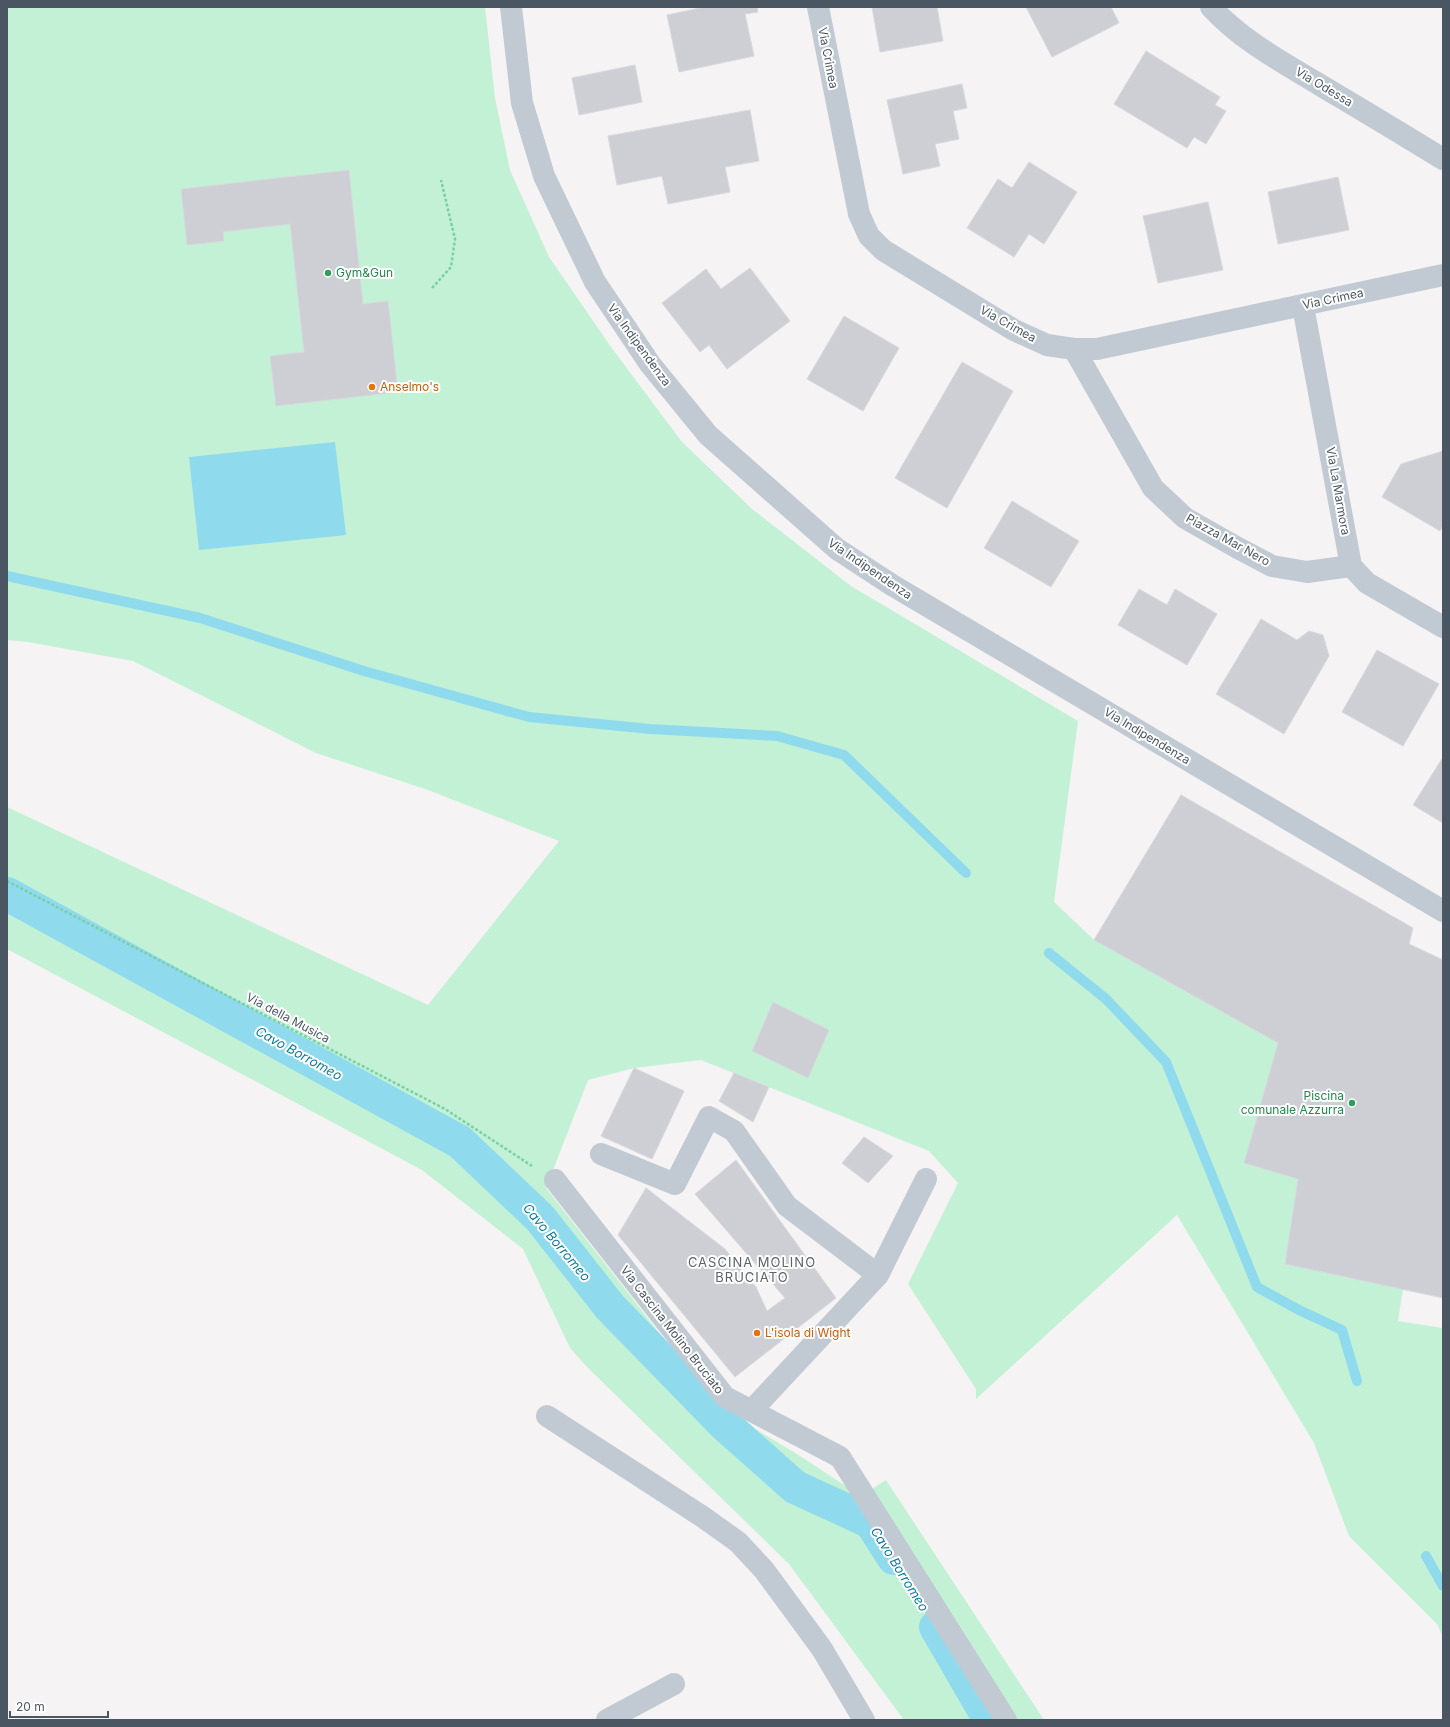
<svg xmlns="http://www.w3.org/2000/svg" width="1450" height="1727" font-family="Inter,sans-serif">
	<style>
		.green { fill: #c3f1d5 }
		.water { fill: #90daee }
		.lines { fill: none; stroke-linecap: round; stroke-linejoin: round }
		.stream { stroke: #90daee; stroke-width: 10 }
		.canal { stroke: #90daee; stroke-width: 34 }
		.building { fill: #cdcfd5; stroke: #d7d9de }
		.path { stroke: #7ad0a6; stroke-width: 2.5; stroke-dasharray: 3 2; stroke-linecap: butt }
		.minor { stroke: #c1cad2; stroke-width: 22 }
		.leisure-dot { fill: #2e9e5b; stroke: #fff; stroke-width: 1.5 }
		.food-dot { fill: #e8710a; stroke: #fff; stroke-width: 1.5 }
		.labels { text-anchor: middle; stroke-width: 4; stroke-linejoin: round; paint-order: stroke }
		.street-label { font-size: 12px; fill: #4a5661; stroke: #fff }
		.leisure-label { font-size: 12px; fill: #27864d; stroke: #fff; text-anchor: start }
		.food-label { font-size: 12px; fill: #c56008; stroke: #fff; text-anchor: start }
		.water-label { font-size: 13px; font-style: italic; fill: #0c7c9b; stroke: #fff }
		.neighbourhood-label { font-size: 13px; letter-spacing: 1px; fill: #5f6368; stroke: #fff }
	</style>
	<rect width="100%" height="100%" fill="#f5f3f3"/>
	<path class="green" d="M7 7H485L495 98 510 170 549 257 611 347 682 442 752 509 851 586 1078 721 1054 902 1094 940 1278 1043 1244 1163 1298 1179 1285 1264 1403 1289 1398 1321 1443 1328V1637L1437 1624 1349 1536 1314 1443 1177 1215 976 1399V1389L908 1284 958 1183 929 1151 701 1060 634 1068 588 1080 546 1188 696 1380 727 1412 797 1454 861 1496 886 1480 1044 1720H904L789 1564 587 1367 570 1348 523 1249 422 1170 7 949V807L428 1005 559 841 428 790 316 753 133 661 28 642 7 640Z"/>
	<path class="water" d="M335 442 346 535 199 550 189 457Z"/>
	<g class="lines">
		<path class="stream" d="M7 576 200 618 364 671 529 717 650 729 777 736 844 755 966 873
			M1049 953 1106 999 1166 1062 1257 1287 1299 1310 1342 1330 1357 1381
			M1426 1556 1443 1586"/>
		<path class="canal" d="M7 894 460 1142 540 1218 610 1307 723 1423 795 1487 871 1522 894 1558
			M936 1627 990 1720"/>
	</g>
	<path class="building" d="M705 7H757L758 12 745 14 754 56 679 72 667 15Z
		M872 7H937L943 41 880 52Z
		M1026 7H1111L1119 23 1052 57Z
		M1146 51 1220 97 1215 105 1226 111 1206 144 1194 137 1187 148 1114 104Z
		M635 65 642 102 579 115 572 78Z
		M962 84 967 108 953 111 959 139 935 144 940 166 903 174 887 100Z
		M750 110 759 161 725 167 730 192 668 204 662 176 617 185 608 136Z
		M1029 162 1077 192 1044 244 1029 234 1014 257 967 228 998 179 1012 188Z
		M349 170 363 304 388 301 398 392 276 406 270 356 304 352 290 224 223 232 224 241 187 245 181 189Z
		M1338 177 1349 230 1278 244 1268 192Z
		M1208 202 1223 270 1158 283 1143 216Z
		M750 268 790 321 727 369 709 345 700 352 662 303 706 269 721 289Z
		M844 316 899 348 863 411 807 379Z
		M962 362 1013 391 947 508 895 478Z
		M1443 451V525L1440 531 1382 497 1401 464Z
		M1012 501 1079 541 1051 587 984 548Z
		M1139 589 1167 605 1175 589 1217 614 1187 665 1118 625Z
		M1261 619 1297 640 1309 631 1323 635 1329 656 1284 734 1216 694Z
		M1377 650 1439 684 1403 746 1342 712Z
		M1443 757V823L1413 805Z
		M1181 795 1413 928 1409 944 1443 960V1298L1285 1264 1298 1179 1244 1163 1278 1043 1094 940Z
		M773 1002 829 1030 808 1078 752 1051Z
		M634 1068 684 1091 652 1159 601 1136Z
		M734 1073 769 1087 753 1122 719 1101Z
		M864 1137 893 1156 868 1183 842 1163Z
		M736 1160 836 1298 735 1377 618 1235 646 1188 725 1249 756 1287 767 1311 785 1298 695 1194Z"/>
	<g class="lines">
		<path class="path" d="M432 288 451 267 455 239 441 180
			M7 881 445 1109 532 1166"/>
		<path class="minor" d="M511 7 522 103 539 159 544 176 595 282 650 364 708 435 837 549 892 585 1443 911
			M818 7 859 214 869 236 883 250 1014 330 1047 345 1074 349H1097L1443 275
			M1211 7C1241 40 1282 62 1320 85 1361 109 1402 134 1443 159
			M1303 306 1351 566 1367 583 1443 627
			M1074 349 1153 488 1185 518 1236 547 1272 566 1307 572 1351 566
			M601 1154 675 1184 709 1117 734 1131 787 1206 878 1275
			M555 1180 725 1397 840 1457 1006 1720
			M752 1410 878 1275 926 1179
			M547 1416 703 1517 738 1542 764 1570 822 1649 864 1720
			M607 1720 674 1684"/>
	</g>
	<g class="leisure-dot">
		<circle cx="328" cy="273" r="4"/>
		<circle cx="1352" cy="1103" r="4"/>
	</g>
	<g class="food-dot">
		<circle cx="372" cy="387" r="4"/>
		<circle cx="757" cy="1333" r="4"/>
	</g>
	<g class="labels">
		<g class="street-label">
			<text transform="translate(828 58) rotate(79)" y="4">Via Crimea</text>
			<text transform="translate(1324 87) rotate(31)" y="4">Via Odessa</text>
			<text transform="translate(1333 299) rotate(-12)" y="4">Via Crimea</text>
			<text transform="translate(1008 324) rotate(29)" y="4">Via Crimea</text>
			<text transform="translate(639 345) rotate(54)" y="4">Via Indipendenza</text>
			<text transform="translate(1338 491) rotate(80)" y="4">Via La Marmora</text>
			<text transform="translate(1228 540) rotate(29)" y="4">Piazza Mar Nero</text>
			<text transform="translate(870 569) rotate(34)" y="4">Via Indipendenza</text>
			<text transform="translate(1147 736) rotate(31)" y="4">Via Indipendenza</text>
			<text transform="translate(288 1018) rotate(28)" y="4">Via della Musica</text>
			<text transform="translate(672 1330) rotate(52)" y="4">Via Cascina Molino Bruciato</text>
		</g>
		<g class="leisure-label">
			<text x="336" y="277">Gym&amp;Gun</text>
			<text x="1344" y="1100" text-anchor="end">Piscina<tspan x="1344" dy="14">comunale Azzurra</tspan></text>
		</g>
		<g class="food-label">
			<text x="380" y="391">Anselmo's</text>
			<text x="765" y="1337">L'isola di Wight</text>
		</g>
		<g class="water-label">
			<text transform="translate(299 1053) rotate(29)" y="5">Cavo Borromeo</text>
			<text transform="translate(557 1242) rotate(50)" y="5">Cavo Borromeo</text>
			<text transform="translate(900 1569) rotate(58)" y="5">Cavo Borromeo</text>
		</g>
		<g class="neighbourhood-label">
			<text x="752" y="1267">CASCINA MOLINO<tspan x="752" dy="15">BRUCIATO</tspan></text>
		</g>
	</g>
	<rect width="1450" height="1727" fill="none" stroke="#4a5661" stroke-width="16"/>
	<path d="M10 1711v6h98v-6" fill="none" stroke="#4a5661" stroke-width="2"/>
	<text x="16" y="1711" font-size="12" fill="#4a5661" stroke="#ffffff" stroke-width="3" paint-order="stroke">20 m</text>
</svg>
